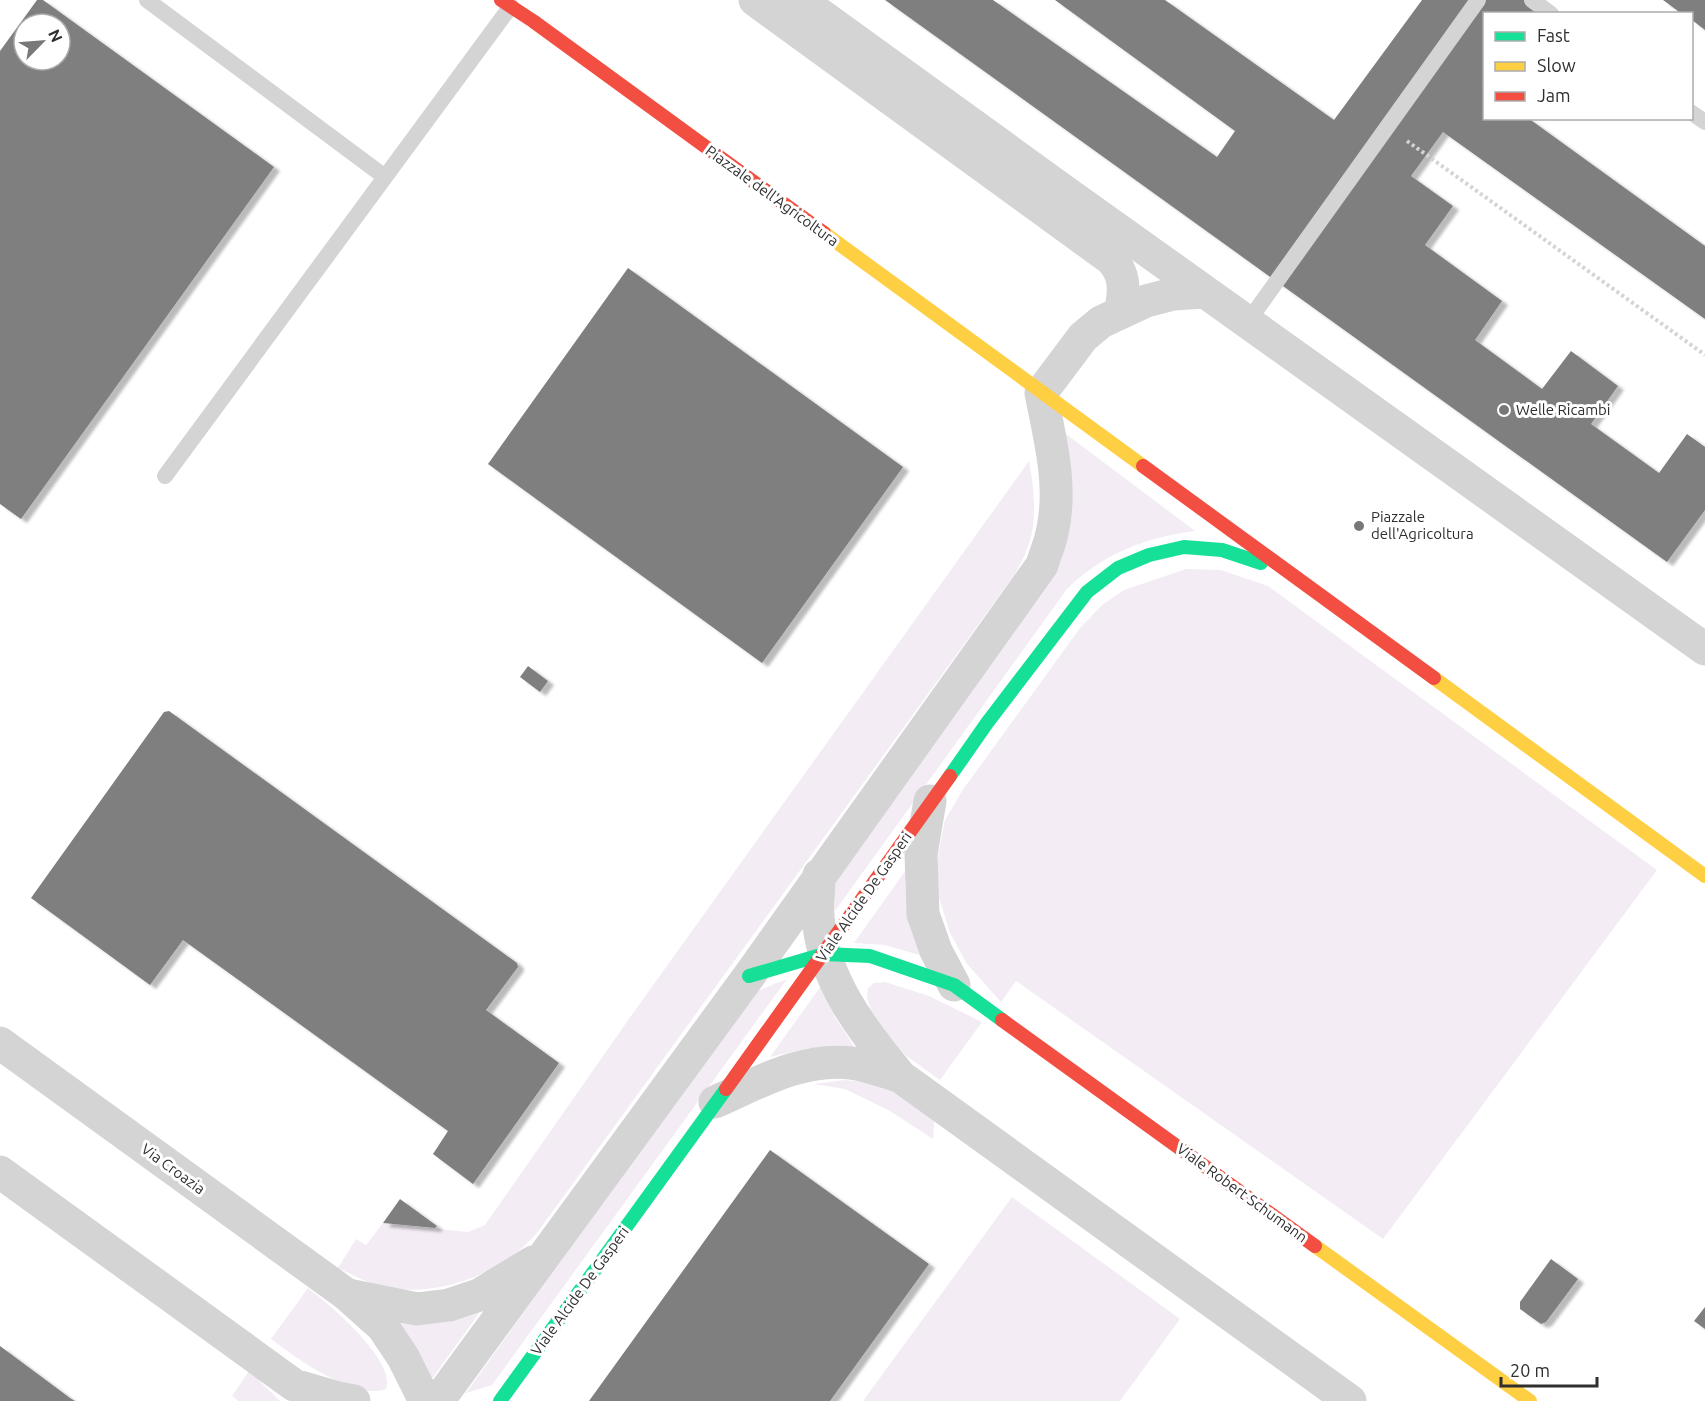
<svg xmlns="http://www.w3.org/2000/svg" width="1705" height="1401" font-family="Ubuntu,sans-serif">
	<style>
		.green { fill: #f3ecf5 }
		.building { fill: #7f7f7f; fill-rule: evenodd; filter: url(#shadow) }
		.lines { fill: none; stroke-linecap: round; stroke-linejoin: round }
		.path { stroke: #d4d4d4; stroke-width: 4; stroke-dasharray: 3 3; stroke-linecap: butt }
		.lane { stroke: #d4d4d4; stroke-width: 16 }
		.street { stroke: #d4d4d4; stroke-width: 33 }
		.fast { stroke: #16e098; stroke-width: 14 }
		.slow { stroke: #ffcf43; stroke-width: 14 }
		.jam { stroke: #f24e42; stroke-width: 14 }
		.poi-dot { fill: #787878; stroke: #fff; stroke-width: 2 }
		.labels { text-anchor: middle; stroke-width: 6; stroke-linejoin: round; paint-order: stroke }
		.street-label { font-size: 15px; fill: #2f2f2f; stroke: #fff }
		.poi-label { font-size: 15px; fill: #2f2f2f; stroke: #fff; text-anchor: start }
	</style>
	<defs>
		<filter id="shadow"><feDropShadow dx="6" dy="4" stdDeviation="1.5" flood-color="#0004"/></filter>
	</defs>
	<rect width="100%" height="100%" fill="#fff"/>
	<path class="green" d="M1066 434 1195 531C1147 537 1102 554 1067 589L835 911 834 888 838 875 1053 573 1063 437Z
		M1029 461C1034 487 1038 524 1027 549 1024 558 1019 566 1015 574L537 1233C528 1242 520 1251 510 1258 475 1282 427 1296 385 1287 369 1284 353 1275 338 1268L356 1239 366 1245 383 1223 468 1232 485 1225 631 1016Z
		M1186 569 1221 570 1268 586 1657 870 1383 1239 1016 981 1001 1002 967 964 950 933 938 894V855L945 820 962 791 1080 628 1102 605 1124 590Z
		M906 870C903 901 911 928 923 956L884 945 854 943Z
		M787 979 492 1385 466 1393 752 993Z
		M885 982 929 996 982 1022 940 1080 905 1055 887 1033 871 1010 867 998 868 988 874 983Z
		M821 986 835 1017 857 1051 809 1048 770 1057Z
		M845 1080C884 1083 902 1094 935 1114L933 1139 890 1111 845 1089 814 1084Z
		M1012 1197 1180 1319 1120 1401H863Z
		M308 1288C329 1304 397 1361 386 1389 355 1401 296 1358 271 1339Z
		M480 1312 426 1387 388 1321C421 1326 449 1323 480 1312Z
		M249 1371 280 1401H238L232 1396Z"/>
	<path class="building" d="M37 0H43L274 167 21 519 0 504V51ZM24 24H60V60H24Z
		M885 0H993L1217 157 1235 131 1055 0H1165L1334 120 1422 0H1543L1533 14H1484V82L1482 85 1484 87V118H1528L1705 246V319L1443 132 1411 176 1453 206 1425 245 1502 301 1475 340 1542 389 1571 351 1618 386 1591 424 1659 473 1687 434 1705 447V510L1667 562Z
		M1663 0H1705V30L1692 20V14H1682Z
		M628 268 903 467 762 663 488 464Z
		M528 666 548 681 540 692 520 677Z
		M169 711 517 963 518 967 486 1010 559 1063 473 1184 433 1154 448 1131 183 940 150 985 31 898 164 712Z
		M770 1150 929 1264 830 1401H589Z
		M400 1199 437 1226 435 1228 383 1223Z
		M1551 1259 1578 1279 1546 1322 1541 1324 1520 1309V1302Z
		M1705 1307V1329L1694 1321Z
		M0 1346 70 1398 75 1401H0Z"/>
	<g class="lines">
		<path class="path" d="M1407 141 1705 355"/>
		<path class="lane" d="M147 0 385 177
			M1532 0 1551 14
			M1692 113 1705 122
			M1247 323 1478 0
			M165 476 511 6"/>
		<path class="street" d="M755 0 1111 259C1126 274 1125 293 1120 312
			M800 0 1064 191 1705 649
			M930 801 921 854 923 914 936 951 954 985
			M819 875C819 889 817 903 818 916 822 979 863 1031 901 1077L1350 1401
			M0 1043 346 1294 383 1327 403 1357 425 1401
			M715 1102C758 1083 802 1057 851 1063 868 1065 885 1072 901 1077
			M0 1172 294 1385 338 1398 354 1401
			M348 1295 417 1309 449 1305 479 1295 533 1262
			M438 1401 749 976 1042 565C1045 554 1050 544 1052 533 1063 487 1050 439 1041 393L1083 337 1101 322 1146 301 1173 294 1205 292"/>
		<path class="fast" d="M950 776 987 723 1087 592 1118 568 1149 555 1184 547 1222 550 1261 563
			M749 976 824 954 870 956 954 985 1002 1020
			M500 1401 726 1089"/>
		<path class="slow" d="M824 233 1143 466
			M1434 678 1705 876
			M1315 1246 1530 1401"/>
		<path class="jam" d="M501 0 533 21 824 233
			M1143 466 1434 678
			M1002 1020 1315 1246
			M726 1089 950 776"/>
	</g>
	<g class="poi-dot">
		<circle cx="1504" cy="410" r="6"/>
		<circle cx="1359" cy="526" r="6"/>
	</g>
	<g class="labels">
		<g class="street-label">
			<text transform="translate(772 196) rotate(36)" y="5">Piazzale dell'Agricoltura</text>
			<text transform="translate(864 897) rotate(-55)" y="5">Viale Alcide De Gasperi</text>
			<text transform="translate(173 1169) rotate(36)" y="5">Via Croazia</text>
			<text transform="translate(1242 1193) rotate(36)" y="5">Viale Robert Schumann</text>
			<text transform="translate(580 1291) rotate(-54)" y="5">Viale Alcide De Gasperi</text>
		</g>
		<g class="poi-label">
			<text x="1516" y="415">Welle Ricambi</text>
			<text x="1371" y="522">Piazzale<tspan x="1371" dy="17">dell'Agricoltura</tspan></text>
		</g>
	</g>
	<rect x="1483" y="12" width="210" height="108" fill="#ffffff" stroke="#acacac" stroke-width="1.5"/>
	<rect x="1495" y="32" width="30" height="9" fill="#16e098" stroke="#acacac" stroke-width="1.5"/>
	<text x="1537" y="42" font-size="18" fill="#2f2f2f">Fast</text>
	<rect x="1495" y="62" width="30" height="9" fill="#ffcf43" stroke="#acacac" stroke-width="1.5"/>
	<text x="1537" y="72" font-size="18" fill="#2f2f2f">Slow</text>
	<rect x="1495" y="92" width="30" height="9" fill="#f24e42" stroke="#acacac" stroke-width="1.5"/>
	<text x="1537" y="102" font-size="18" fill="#2f2f2f">Jam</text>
	<g transform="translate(42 42) rotate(65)"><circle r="28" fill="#ffffff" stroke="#acacac" stroke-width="1.5"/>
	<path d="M0-4.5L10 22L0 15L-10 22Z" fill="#787878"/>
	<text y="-9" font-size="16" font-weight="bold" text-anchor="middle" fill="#2f2f2f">N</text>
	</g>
	<path d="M1501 1377v9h96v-9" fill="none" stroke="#2f2f2f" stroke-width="3"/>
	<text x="1510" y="1377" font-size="18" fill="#2f2f2f" stroke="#ffffff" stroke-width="4.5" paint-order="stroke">20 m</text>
</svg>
